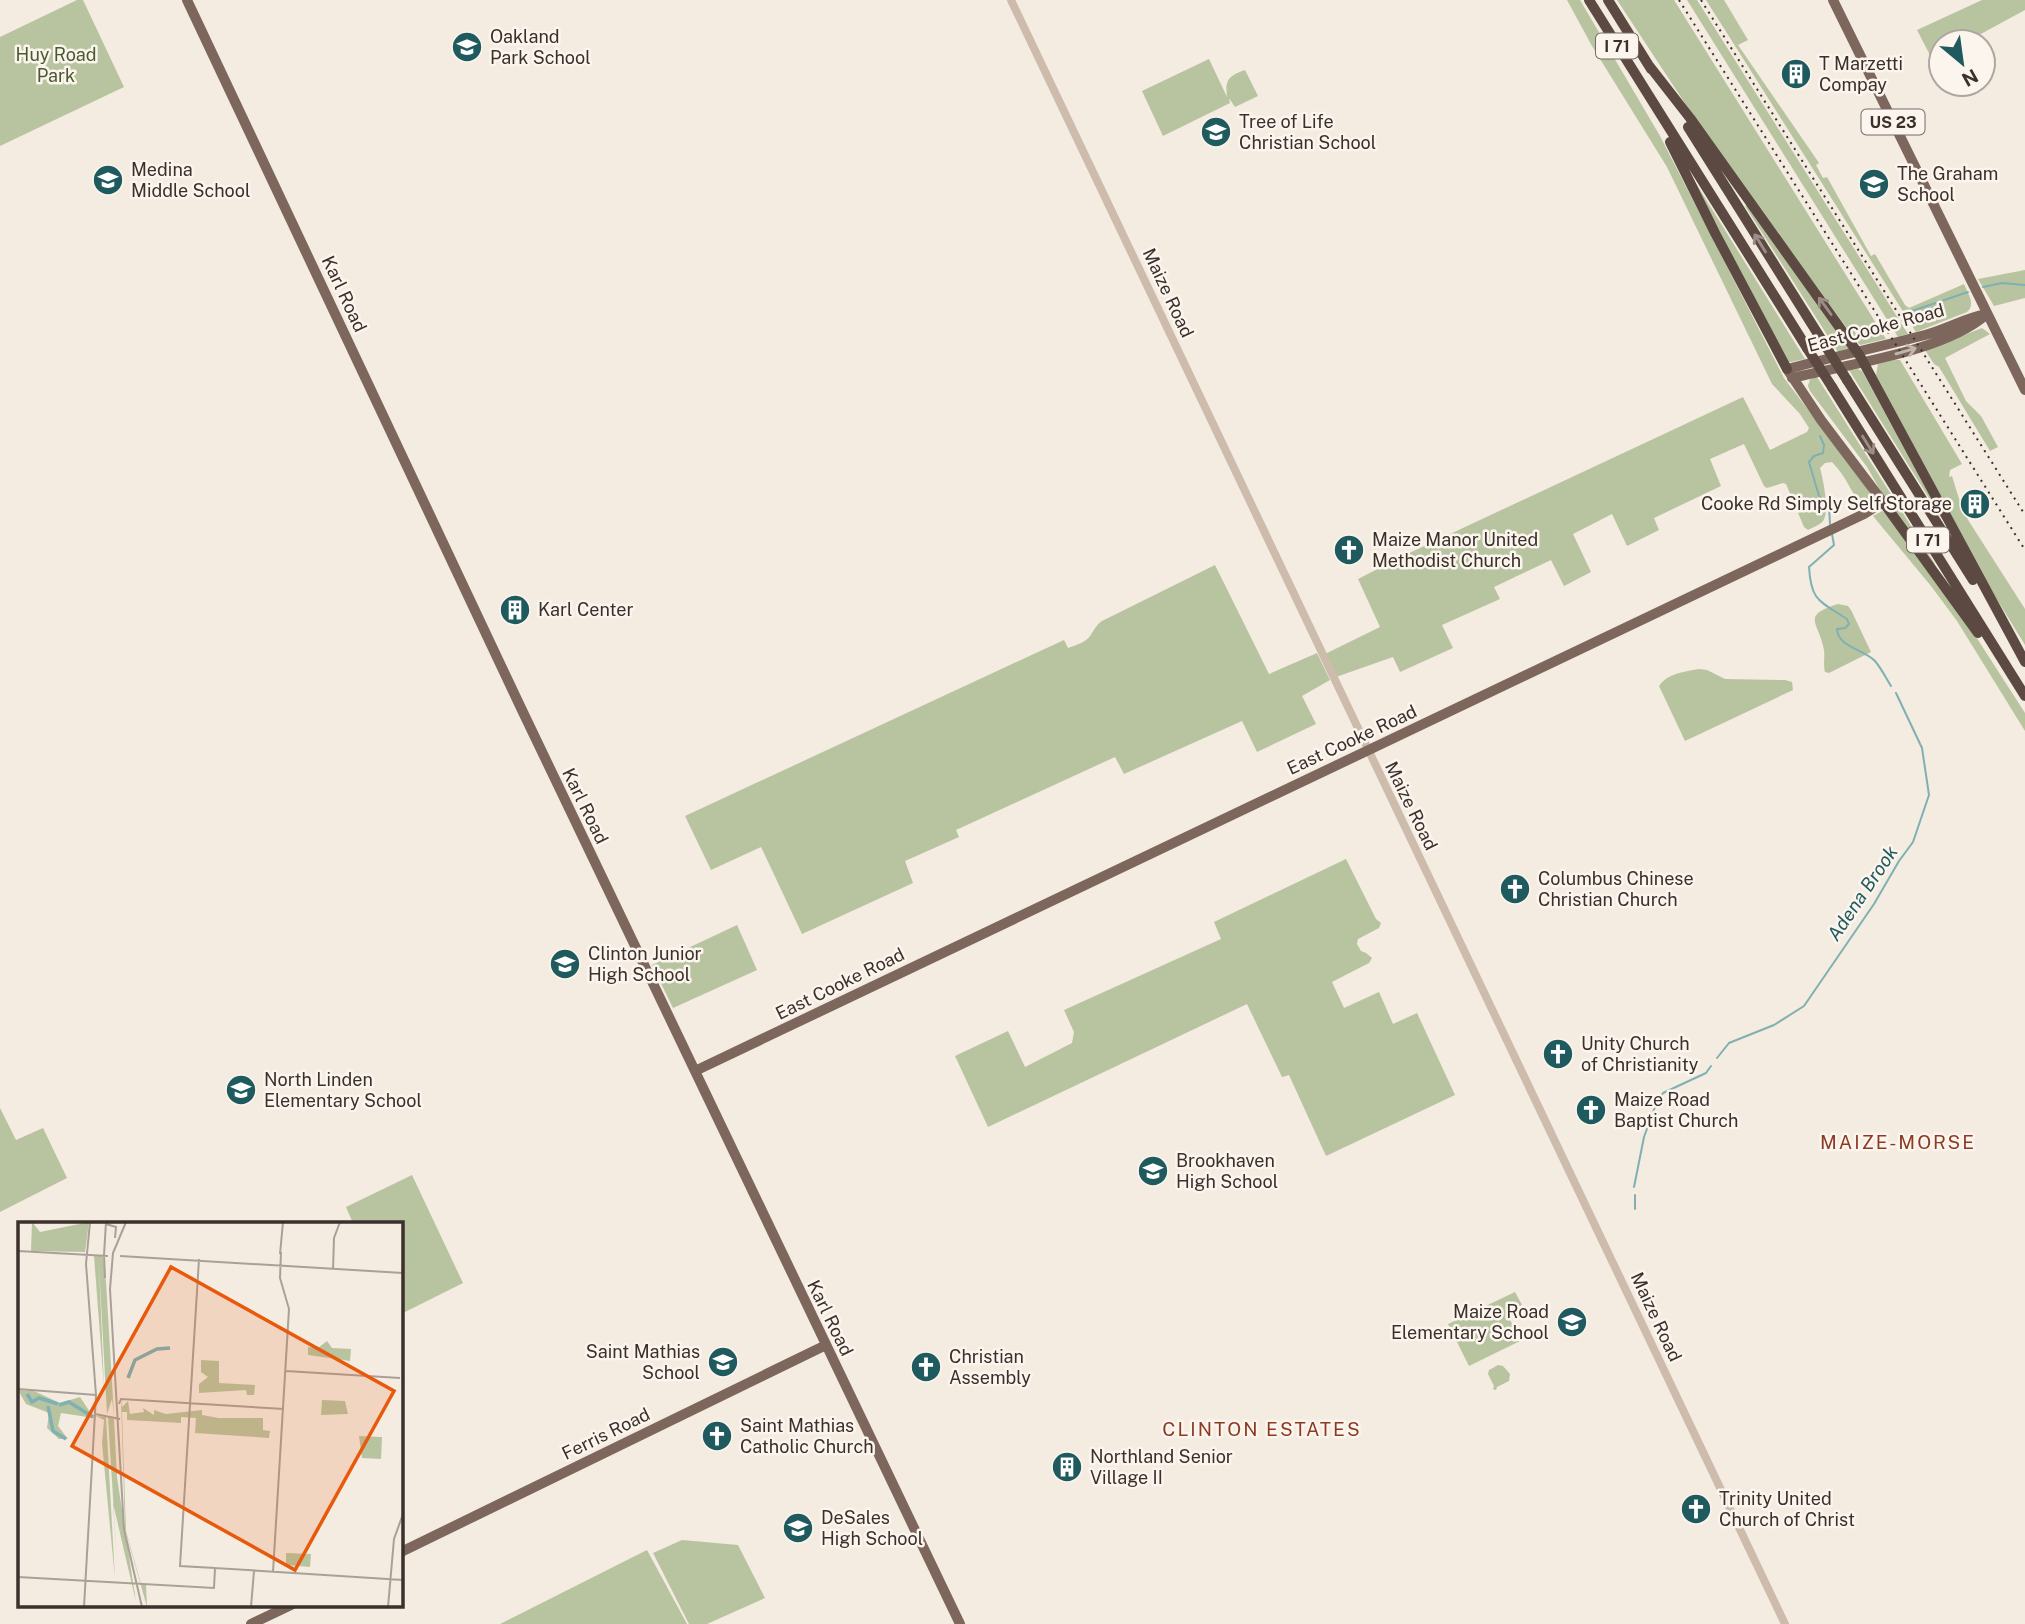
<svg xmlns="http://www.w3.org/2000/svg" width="2025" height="1624" font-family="'Public Sans',sans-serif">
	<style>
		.green { fill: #b8c4a0 }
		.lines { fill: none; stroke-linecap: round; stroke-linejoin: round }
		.stream { stroke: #7fb0b2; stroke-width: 2 }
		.minor { stroke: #cdbbac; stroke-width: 8 }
		.major { stroke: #7d675c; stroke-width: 10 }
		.highway { stroke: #5c4a42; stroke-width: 10 }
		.rail { stroke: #3b302b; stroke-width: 2; stroke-dasharray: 2 5; stroke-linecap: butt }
		.highway-bridge { stroke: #5c4a42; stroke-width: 10 }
		.oneway { stroke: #9c8e87 }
		.oneway2 { stroke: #c2b5ac }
		.labels { text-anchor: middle; stroke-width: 5; stroke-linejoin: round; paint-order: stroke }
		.shield { fill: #fbf5ee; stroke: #756b66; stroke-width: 2 }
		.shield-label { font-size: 16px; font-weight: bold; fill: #3b302b }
		.poi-label { font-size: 18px; fill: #3b302b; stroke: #fbf5ee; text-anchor: start }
		.park-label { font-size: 18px; fill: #4a5a2e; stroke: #fbf5ee }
		.street-label { font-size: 18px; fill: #3b302b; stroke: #fbf5ee }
		.water-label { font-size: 19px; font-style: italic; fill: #1f5a5e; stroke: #fbf5ee }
		.neighbourhood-label { font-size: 19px; letter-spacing: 2px; fill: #8c3b22; stroke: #fbf5ee }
		.inset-river { fill: none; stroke: #7fb0b2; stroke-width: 3.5 }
		.inset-road { fill: none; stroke: #aaa098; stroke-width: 2 }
		.view { fill: #e8590c; fill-opacity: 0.15; stroke: #e8590c; stroke-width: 3.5 }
		.inset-edge { fill: none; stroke: #3b302b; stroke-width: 3.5 }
	</style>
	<rect width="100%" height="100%" fill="#f4ebe1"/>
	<path class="green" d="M77 0H83L124 87 0 146V37Z
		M1567 0H1580L1660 136 1784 378 1867 488 1870 494V503L1863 510C1852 493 1846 476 1832 462L1825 463 1820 468C1823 479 1830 512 1823 521 1820 525 1813 527 1808 530L1804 527 1786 484 1783 483 1767 488 1764 486 1744 444 1710 459 1721 486 1654 518 1659 530 1627 546 1612 514 1573 534 1591 572 1564 586 1551 560 1494 587 1500 599 1442 625 1453 648 1400 672 1393 657 1336 677 1325 654 1380 627 1358 579 1403 556 1743 397 1770 450 1807 432 1809 428 1800 414 1772 384 1667 167 1592 46Z
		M1617 0H1674L1886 339 1860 345 1855 339 1723 161Z
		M1687 0H1697L1908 334 1898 337Z
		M1706 0H1724L1748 40 1738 45 1819 163 1816 165 1823 178 1827 177 1871 256 1875 254 1905 305 1909 308 1964 284C1968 294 1976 304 1967 312L1916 332Z
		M1982 0H2025V10L1966 42H1941V54L1932 59 1917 30Z
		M1209 59 1227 97C1225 80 1228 76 1245 70L1258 96 1235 107 1229 98 1230 103 1163 136 1142 91Z
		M1692 177 1805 359 1786 363Z
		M1747 205 1851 348 1838 352 1745 206Z
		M2025 270V298L1994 306 1978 279Z
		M1982 328 1990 334 1945 358 1966 401 1981 416 1998 447 1990 451 1939 367 1934 364 1925 350Z
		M1894 360H1900L1962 464 1950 470 1949 477 1952 476 1963 512 2025 609V645L1987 583 1876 375 1878 364Z
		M1858 369 1862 371 1949 530 1849 370Z
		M1817 377 1935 564 1933 565 1883 495 1867 467 1810 391 1808 386 1810 379Z
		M1882 511 1887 514 1960 612 2025 713V731L1957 621 1931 586 1873 516Z
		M1215 565 1269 674 1317 653 1330 680 1302 696 1316 724 1257 752 1242 721 1124 774 1115 757 956 830 959 837 905 861 913 883 802 934 761 847 711 870 685 816 1064 640 1068 648C1073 646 1081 644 1086 640 1093 635 1094 626 1102 621Z
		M1838 604 1848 606 1851 610 1871 652 1829 673 1825 672C1823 665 1825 658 1824 650 1819 622 1800 616 1838 604Z
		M1699 669 1707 670 1725 679 1785 680 1792 682 1793 690 1685 741 1659 686C1668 673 1684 672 1699 669Z
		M1346 859 1376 919 1381 923 1379 928 1358 939 1357 944 1361 951 1366 953 1372 958 1369 963 1332 982 1344 1008 1379 992 1393 1024 1417 1013 1455 1095 1326 1156 1289 1075 1282 1077 1247 1004 988 1127 955 1056 1008 1031 1025 1067 1072 1043 1074 1032 1064 1010 1221 939 1214 922Z
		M737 925 757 970 673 1008 652 965Z
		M0 1108 16 1140 43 1128 67 1178 0 1212Z
		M412 1175 463 1283 401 1314V1223H348L352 1221 346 1207Z
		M1515 1292 1522 1305 1507 1313 1520 1341 1469 1366 1448 1324Z
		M1498 1365 1503 1366 1510 1374 1509 1381 1497 1387 1496 1390 1493 1389 1494 1386 1488 1374 1489 1370Z
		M682 1540 738 1545 765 1598 707 1624H689L653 1553Z
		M647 1550 687 1624H500Z"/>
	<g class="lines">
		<path class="stream" d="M1983 287 2002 283 2025 285
			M1909 312 1968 292
			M1820 436 1824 445 1823 453 1814 456 1809 462 1819 496 1829 507 1830 524
			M1832 534 1834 545 1809 567C1811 602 1820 601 1847 619L1849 624 1845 628 1837 629C1838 647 1863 649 1875 661 1881 668 1886 678 1891 686
			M1717 1058 1729 1043 1774 1025 1804 1006 1874 904 1899 861 1913 842 1929 795 1922 748 1896 693
			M1634 1187 1644 1137 1656 1104 1663 1093 1706 1073 1711 1066
			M1635 1195V1209"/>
		<path class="minor" d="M1011 0 1785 1624"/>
		<path class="major" d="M187 0 521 708 960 1624
			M1833 0 2025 390
			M1792 378C1848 364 1944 352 1987 314
			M695 1071 1864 514 1883 502 1821 420 1787 369C1833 357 1879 347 1925 335 1947 329 1965 318 1987 314
			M401 1552 826 1345
			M251 1624 291 1605"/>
		<path class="highway" d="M1589 0 1807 348
			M1608 0 1651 69
			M1647 63 1690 118 1860 356 2025 662
			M1688 127 1823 342
			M1670 142 1715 233 1787 369
			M1847 380 1973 580
			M1832 387 2025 696
			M1883 502 1978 633"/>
		<path class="rail" d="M1679 0 2025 550
			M1701 0 2025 515"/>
		<path class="highway-bridge" d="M1823 342 1847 380
			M1807 348 1832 387"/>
	</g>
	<defs><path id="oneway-shaft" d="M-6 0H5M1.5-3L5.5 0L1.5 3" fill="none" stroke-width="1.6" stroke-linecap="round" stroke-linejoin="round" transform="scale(1.75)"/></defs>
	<g class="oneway">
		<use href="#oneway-shaft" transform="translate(1760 243) rotate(-122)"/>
		<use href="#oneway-shaft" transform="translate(1825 306) rotate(-126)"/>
		<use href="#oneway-shaft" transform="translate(1868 445) rotate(58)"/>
	</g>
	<use class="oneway2" href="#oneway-shaft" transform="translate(1906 351) rotate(-16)"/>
	<defs>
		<g id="school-disc" transform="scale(1.575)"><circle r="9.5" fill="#1f5a5e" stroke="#fbf5ee"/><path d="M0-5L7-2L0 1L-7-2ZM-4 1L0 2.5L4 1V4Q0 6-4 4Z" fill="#fff"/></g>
		<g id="building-disc" transform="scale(1.575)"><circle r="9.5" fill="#1f5a5e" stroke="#fbf5ee"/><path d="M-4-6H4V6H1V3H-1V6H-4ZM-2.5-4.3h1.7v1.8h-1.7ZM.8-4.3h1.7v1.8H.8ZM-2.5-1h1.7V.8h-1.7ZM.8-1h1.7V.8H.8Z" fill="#fff"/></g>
		<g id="church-disc" transform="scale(1.575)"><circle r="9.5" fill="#1f5a5e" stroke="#fbf5ee"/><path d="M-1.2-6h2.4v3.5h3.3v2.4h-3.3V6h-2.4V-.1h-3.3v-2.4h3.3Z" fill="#fff"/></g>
	</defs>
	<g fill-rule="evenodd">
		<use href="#school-disc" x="467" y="47"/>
		<use href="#building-disc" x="1796" y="74"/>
		<use href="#school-disc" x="1216" y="132"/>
		<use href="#school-disc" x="108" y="180"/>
		<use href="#school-disc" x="1874" y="184"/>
		<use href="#building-disc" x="1975" y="504"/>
		<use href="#church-disc" x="1349" y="550"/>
		<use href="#building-disc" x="515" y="610"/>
		<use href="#church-disc" x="1515" y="889"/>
		<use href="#school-disc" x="565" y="964"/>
		<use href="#church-disc" x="1558" y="1054"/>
		<use href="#school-disc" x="241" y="1090"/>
		<use href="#church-disc" x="1591" y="1110"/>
		<use href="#school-disc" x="1153" y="1171"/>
		<use href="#school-disc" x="1572" y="1322"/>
		<use href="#school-disc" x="723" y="1362"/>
		<use href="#church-disc" x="926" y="1367"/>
		<use href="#church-disc" x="717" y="1436"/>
		<use href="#building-disc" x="1067" y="1467"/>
		<use href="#church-disc" x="1696" y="1509"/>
		<use href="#school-disc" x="798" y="1528"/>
	</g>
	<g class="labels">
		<g class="shield">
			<rect x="1596" y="33.5" width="42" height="25" rx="5"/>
			<rect x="1861.5" y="109.5" width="63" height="25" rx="5"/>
			<rect x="1907" y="527.5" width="42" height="25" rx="5"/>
		</g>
		<g class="shield-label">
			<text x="1617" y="52">I 71</text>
			<text x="1893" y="128">US 23</text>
			<text x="1928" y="546">I 71</text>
		</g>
		<g class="poi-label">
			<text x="490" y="43">Oakland<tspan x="490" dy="21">Park School</tspan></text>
			<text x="1819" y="70">T Marzetti<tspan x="1819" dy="21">Compay</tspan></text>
			<text x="1239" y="128">Tree of Life<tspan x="1239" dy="21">Christian School</tspan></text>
			<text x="131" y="176">Medina<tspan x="131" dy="21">Middle School</tspan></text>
			<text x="1897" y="180">The Graham<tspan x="1897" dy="21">School</tspan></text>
			<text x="1952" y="510" text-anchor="end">Cooke Rd Simply Self Storage</text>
			<text x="1372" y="546">Maize Manor United<tspan x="1372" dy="21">Methodist Church</tspan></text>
			<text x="538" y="616">Karl Center</text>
			<text x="1538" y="885">Columbus Chinese<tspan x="1538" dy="21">Christian Church</tspan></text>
			<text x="588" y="960">Clinton Junior<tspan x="588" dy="21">High School</tspan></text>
			<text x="1581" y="1050">Unity Church<tspan x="1581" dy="21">of Christianity</tspan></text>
			<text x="264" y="1086">North Linden<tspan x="264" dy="21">Elementary School</tspan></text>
			<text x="1614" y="1106">Maize Road<tspan x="1614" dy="21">Baptist Church</tspan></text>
			<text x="1176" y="1167">Brookhaven<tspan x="1176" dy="21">High School</tspan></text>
			<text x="1549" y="1318" text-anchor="end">Maize Road<tspan x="1549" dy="21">Elementary School</tspan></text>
			<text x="700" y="1358" text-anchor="end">Saint Mathias<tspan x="700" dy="21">School</tspan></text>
			<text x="949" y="1363">Christian<tspan x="949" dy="21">Assembly</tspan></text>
			<text x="740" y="1432">Saint Mathias<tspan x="740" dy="21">Catholic Church</tspan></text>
			<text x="1090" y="1463">Northland Senior<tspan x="1090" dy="21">Village II</tspan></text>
			<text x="1719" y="1505">Trinity United<tspan x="1719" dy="21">Church of Christ</tspan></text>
			<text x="821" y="1524">DeSales<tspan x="821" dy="21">High School</tspan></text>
		</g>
		<g class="park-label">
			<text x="56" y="61">Huy Road<tspan x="56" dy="21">Park</tspan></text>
		</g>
		<g class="street-label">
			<text transform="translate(1168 293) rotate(65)" y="6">Maize Road</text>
			<text transform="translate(344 294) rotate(65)" y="6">Karl Road</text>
			<text transform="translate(1876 328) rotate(-15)" y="6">East Cooke Road</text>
			<text transform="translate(1352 740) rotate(-25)" y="6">East Cooke Road</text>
			<text transform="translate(585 806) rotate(64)" y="6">Karl Road</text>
			<text transform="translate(1411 806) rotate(64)" y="6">Maize Road</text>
			<text transform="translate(840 984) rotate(-26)" y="6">East Cooke Road</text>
			<text transform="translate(1656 1317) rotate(65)" y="6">Maize Road</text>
			<text transform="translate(830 1318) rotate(64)" y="6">Karl Road</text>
			<text transform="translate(606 1434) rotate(-26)" y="6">Ferris Road</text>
		</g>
		<g class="water-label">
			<text transform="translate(1862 893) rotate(-56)" y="7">Adena Brook</text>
		</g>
		<g class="neighbourhood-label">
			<text x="1898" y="1149">MAIZE-MORSE</text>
			<text x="1262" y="1436">CLINTON ESTATES</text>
		</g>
	</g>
	<g transform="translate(18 1222)">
		<rect width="385" height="385" fill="#f4ebe1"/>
		<path d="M14 0 22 10 71 0 67 30 13 29ZM76 34H85L88 60 96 194 94 177 89 192 81 43 86 165ZM309 119 314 126 333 127 332 139 290 133V125L300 126ZM183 138 201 139V161L237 163 236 173H229L228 168 181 171V162L190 155 183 150ZM0 168 16 169 42 181 62 175 76 196 43 191 40 204 50 217H41L29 206 31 191 8 182ZM103 178 104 185 110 179 112 192 126 190 125 186 136 193V188L148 192 184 188V193L201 196H245V208L252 209 251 216 177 211 178 196 163 195V201L109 198V190H104L108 309 123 362 128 363 129 385 107 307ZM304 178 327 179 330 192 303 193ZM78 194 88 195 97 357 84 221 86 198ZM90 195 96 197 99 255 118 380 95 281 99 339ZM341 214 364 215 363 237 344 236ZM268 331 293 332 292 345 268 343Z" fill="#b8c4a0"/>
		<path class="inset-river" d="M110 156 117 138 139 127 152 126M9 172 14 180 21 176 40 182M41 183 51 180 75 195M30 184 35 209 48 217"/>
		<path class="inset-road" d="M108 0 95 31 92 67 106 307 124 385M88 2 98 5 97 16M0 29 90 34M262 32 265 0M86 33 88 0M86 33 87 56M102 34 385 51M181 37 162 344 197 346M315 48 316 16 322 0M268 149 382 156M0 167 78 173M101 182 103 177 266 187M77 192 102 197M255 350 271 87 262 56 263 30M0 355 196 366 197 346 385 358M66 385 78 173 68 42 72 0M233 385 236 349M370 385 376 317 385 292"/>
		<path class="view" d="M153 45 376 169 277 348 54 224Z"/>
		<rect width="385" height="385" class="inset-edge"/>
	</g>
	<g transform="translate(1962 63) rotate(151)"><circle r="33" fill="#fbf5ee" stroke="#aea6a0" stroke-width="2"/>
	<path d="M0-5L12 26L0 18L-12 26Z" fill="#1f5a5e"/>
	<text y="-10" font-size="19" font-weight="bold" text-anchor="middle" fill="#3b302b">N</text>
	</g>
</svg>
